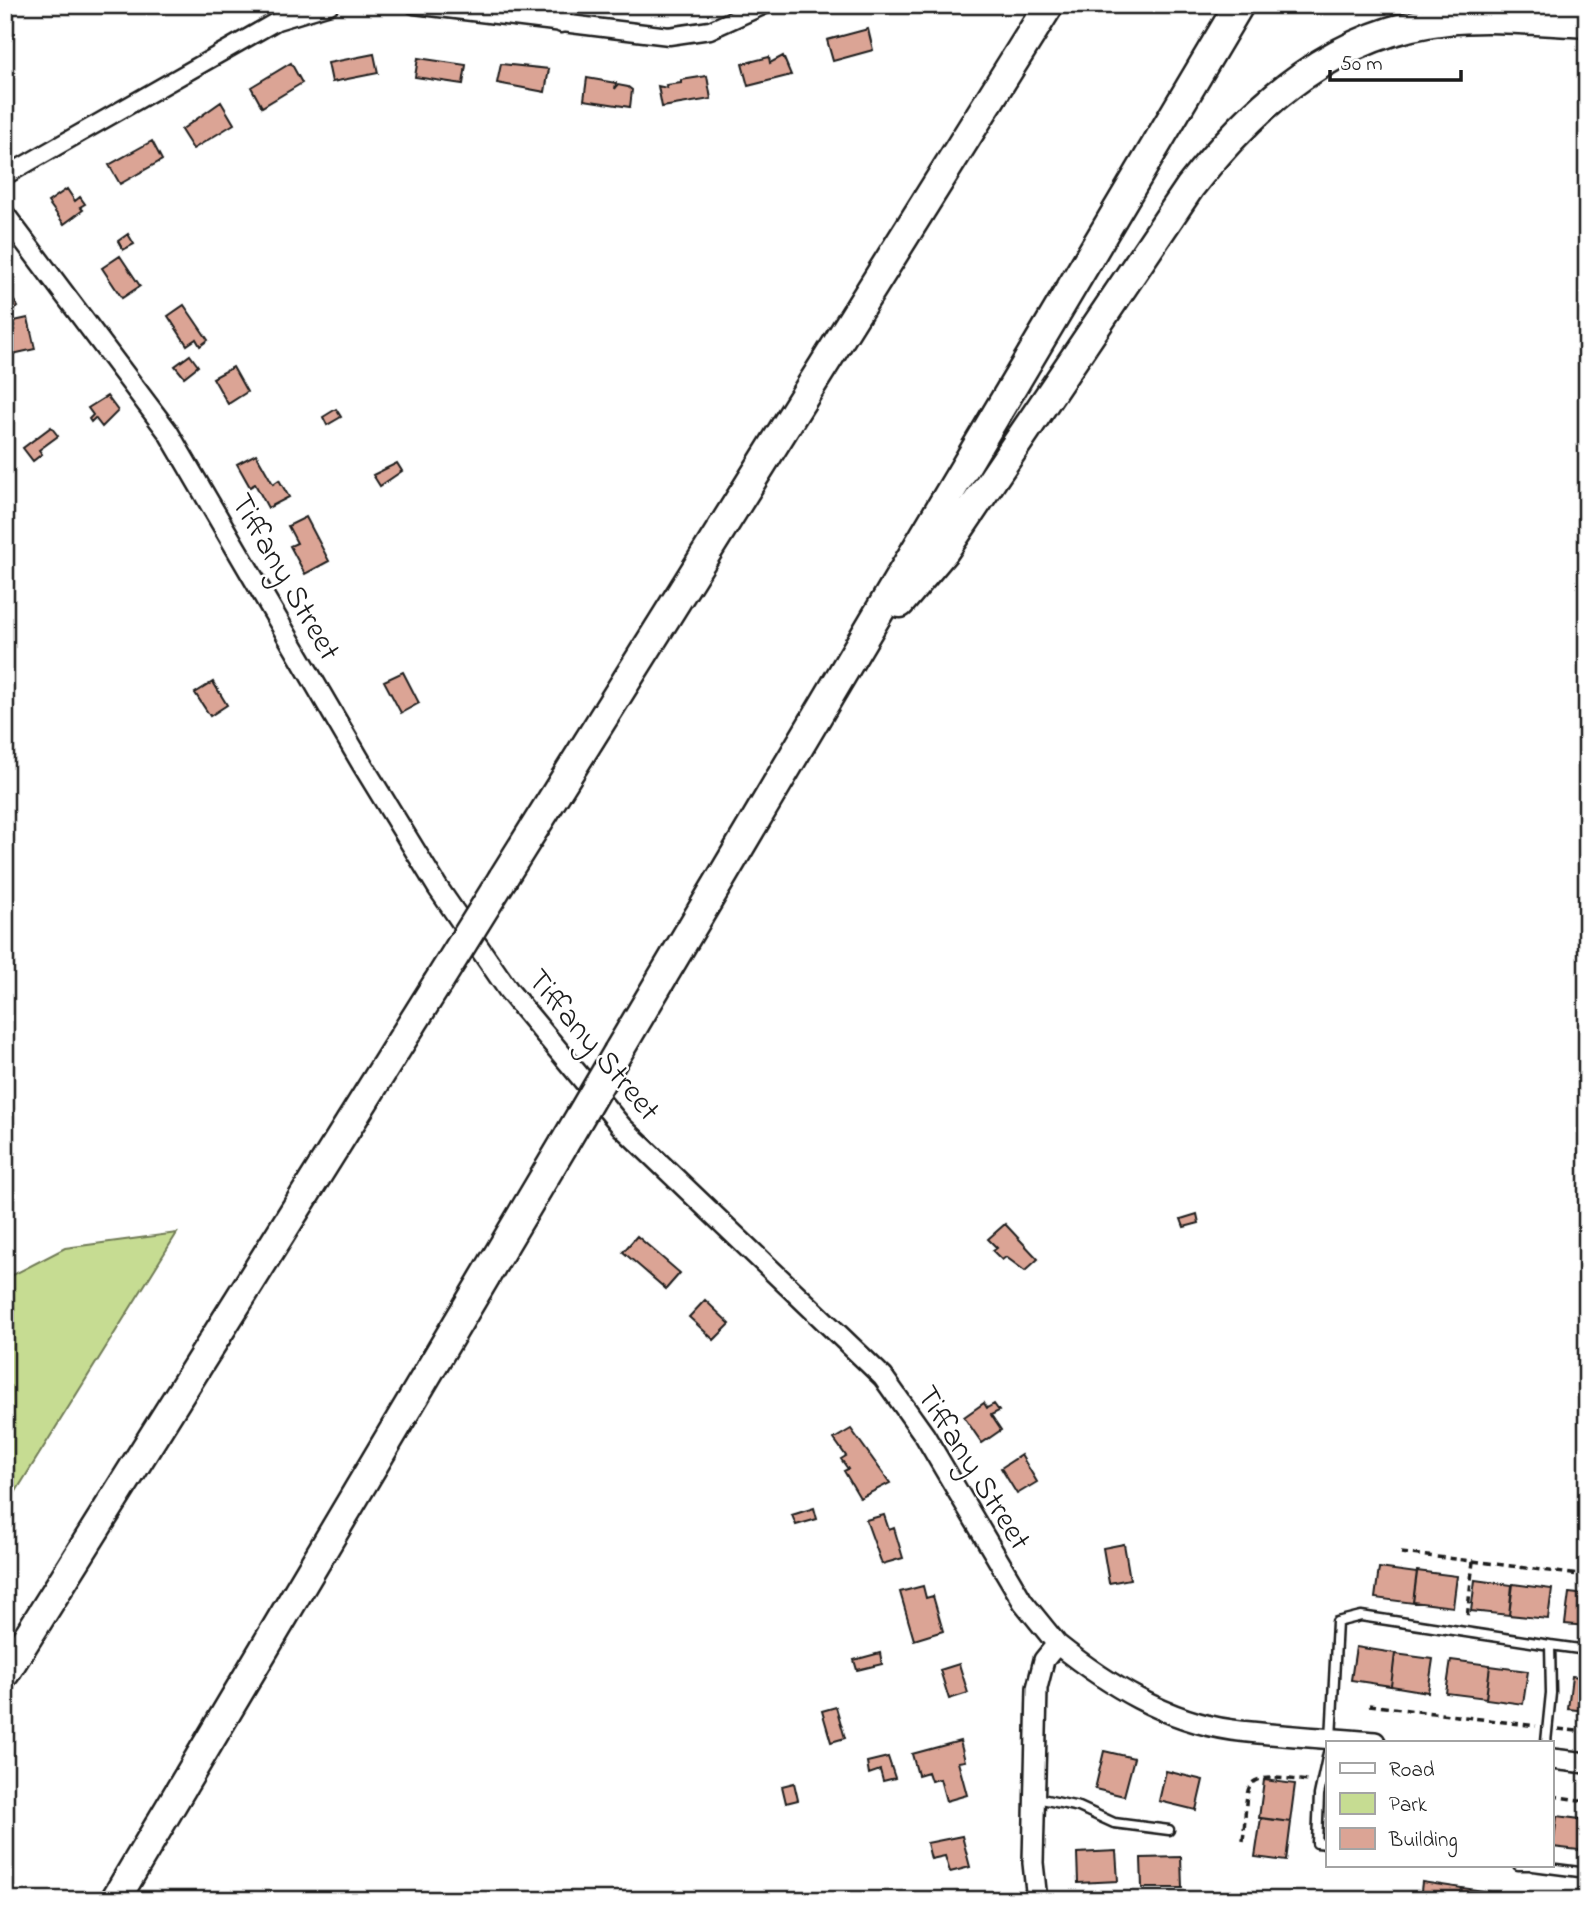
<svg xmlns="http://www.w3.org/2000/svg" width="1592" height="1905" font-family="'Indie Flower',sans-serif">
	<style>
		.green { fill: #c6dc92; stroke: #717c57; stroke-width: 2 }
		.building { fill: #dba495; stroke: #1c1c1c; stroke-width: 2 }
		.lines { fill: none; stroke-linecap: round; stroke-linejoin: round }
		.service-casing { stroke: #1c1c1c; stroke-width: 13 }
		.minor-casing { stroke: #1c1c1c; stroke-width: 21 }
		.tertiary-casing { stroke: #1c1c1c; stroke-width: 24 }
		.motorway-casing { stroke: #1c1c1c; stroke-width: 33 }
		.path { stroke: #1c1c1c; stroke-width: 3.5; stroke-dasharray: 7 5; stroke-linecap: butt }
		.service { stroke: #fff; stroke-width: 8 }
		.minor { stroke: #fff; stroke-width: 16 }
		.tertiary { stroke: #fff; stroke-width: 19 }
		.motorway { stroke: #fff; stroke-width: 28 }
		.motorway-bridge-casing { stroke: #1c1c1c; stroke-width: 33; stroke-linecap: butt }
		.motorway-bridge { stroke: #fff; stroke-width: 28 }
		.labels { text-anchor: middle; stroke-width: 5; stroke-linejoin: round; paint-order: stroke }
		.street-label { font-size: 32px; fill: #1c1c1c; stroke: #fff }
	</style>
	<rect width="100%" height="100%" fill="#fff"/>
	<filter id="ink" filterUnits="userSpaceOnUse"><feTurbulence type="fractalNoise" baseFrequency=".0143" numOctaves="2"/><feDisplacementMap in="SourceGraphic" scale="14" xChannelSelector="R" yChannelSelector="G"/><feConvolveMatrix kernelMatrix="1 2 1 2 8 2 1 2 1" color-interpolation-filters="sRGB"/></filter>
	<g filter="url(#ink)">
		<path class="green" d="M177 1233 5 1509V1279L65 1248Z"/>
		<path class="building" d="M868 29 873 50 833 61 827 40Z
			M374 54 378 73 332 82 328 63Z
			M783 56 791 75 748 86 742 64 769 57 770 63Z
			M418 58 466 65 463 84 415 77Z
			M291 63 302 83 262 107 251 87Z
			M501 64 549 69 545 92 497 83Z
			M707 76 711 99 662 107 658 86 667 88 666 85 681 83V80Z
			M587 78 616 83 615 89 618 85 628 87 632 90 630 107 584 100Z
			M221 102 234 124 193 149 181 130Z
			M152 141 162 160 120 184 109 165Z
			M67 189 75 201 80 197 85 204 80 207 83 210 64 224 48 202Z
			M128 234 134 244 123 250 118 241Z
			M120 256 140 286 122 298 102 268Z
			M8 292 18 307 5 316V294Z
			M184 305 208 340 200 346 196 339 187 345 168 316Z
			M28 318 35 349 8 355 5 323Z
			M190 355 198 366 184 377 175 366Z
			M233 367 247 392 228 404 213 378Z
			M107 396 118 411 102 427 95 418 91 422 89 419 93 415 88 408Z
			M336 409 341 417 327 425 323 417Z
			M51 427 58 436 39 450 42 454 33 461 23 448Z
			M256 454 273 484 279 480 289 497 268 508 255 484 250 487 237 464Z
			M397 463 402 471 380 486 373 475Z
			M306 517 329 561 305 574 290 546 297 543 288 526Z
			M403 672 419 703 401 713 384 681Z
			M213 682 227 705 210 716 195 693Z
			M1197 1214 1199 1223 1184 1227 1181 1219Z
			M1005 1224 1038 1259 1025 1271 1006 1257 1002 1260 993 1251 997 1248 988 1239Z
			M637 1236 680 1273 666 1289 623 1252Z
			M705 1300 730 1324 714 1340 689 1317Z
			M984 1403 987 1408 994 1404 999 1411 991 1415 1001 1430 982 1443 964 1417Z
			M851 1429 890 1483 860 1498 844 1471 848 1469 841 1459 846 1456 834 1439Z
			M1021 1455 1037 1482 1017 1494 1001 1468Z
			M814 1508 817 1519 796 1525 792 1515Z
			M884 1515 889 1530 894 1528 903 1558 882 1564 866 1520Z
			M1124 1544 1130 1579 1109 1583 1103 1548Z
			M1379 1568 1417 1573 1413 1603 1375 1598Z
			M1417 1571 1457 1576 1453 1607 1413 1602Z
			M1475 1580 1512 1585 1509 1615 1471 1611Z
			M1513 1584 1552 1589 1548 1619 1509 1615Z
			M923 1586 926 1598 933 1596 943 1631 914 1640 900 1592Z
			M1569 1593 1587 1595V1626L1565 1624Z
			M1356 1647 1395 1653 1391 1686 1351 1680Z
			M880 1653 882 1664 857 1670 854 1660Z
			M1395 1654 1433 1659 1428 1692 1391 1686Z
			M1451 1660 1490 1665 1486 1698 1446 1693Z
			M959 1664 968 1693 949 1699 940 1670Z
			M1490 1666 1528 1671 1523 1704 1486 1699Z
			M1572 1676 1587 1678V1711L1568 1709Z
			M836 1707 845 1738 831 1742 822 1711Z
			M960 1741 965 1761 958 1762 967 1795 946 1801 940 1779 931 1781 928 1772 918 1775 912 1754Z
			M1104 1751 1134 1758 1124 1796 1095 1789Z
			M888 1757 895 1778 883 1781 880 1770 869 1774 867 1762Z
			M1166 1771 1203 1780 1196 1810 1159 1801Z
			M1264 1780 1295 1784 1290 1822 1259 1818Z
			M794 1783 798 1800 786 1803 782 1786Z
			M1557 1816 1587 1820V1851L1553 1847Z
			M1261 1818 1291 1822 1286 1861 1255 1857Z
			M962 1836 970 1867 950 1872 945 1856 931 1859 927 1843Z
			M1116 1851 1118 1881 1078 1883 1077 1853Z
			M1181 1857 1182 1888H1142L1141 1858Z
			M1422 1882 1462 1888 1460 1900H1420Z
			M1462 1888 1499 1893 1498 1900H1460Z"/>
		<g class="lines">
			<g class="service-casing">
				<path id="service" d="M1550 1645 1587 1650
					M1331 1739 1337 1622 1361 1616 1550 1645 1551 1693 1546 1742
					M1328 1753 1319 1795 1317 1843 1328 1844
					M1037 1798 1079 1807 1114 1823 1169 1830
					M1518 1865H1533
					M1533 1866 1587 1873"/>
			</g>
			<g class="minor-casing">
				<path id="minor" d="M414 5 669 36 710 30 765 5
					M561 24 563 5
					M5 176 277 21 330 5"/>
			</g>
			<g class="tertiary-casing">
				<path id="tertiary" d="M5 215 168 432 362 764 438 888 509 991 622 1127 883 1377 925 1436 1023 1602 1057 1644 1044 1660 1037 1688 1033 1863 1037 1900
					M1057 1644C1107 1684 1166 1721 1232 1730 1279 1736 1327 1738 1375 1742
					M1552 1759 1587 1763"/>
			</g>
			<g class="motorway-casing">
				<path id="motorway" d="M900 603 945 550 1190 187C1255 103 1338 31 1447 20 1493 15 1541 21 1587 23
					M503 878 1049 5
					M618 1052 1239 5
					M5 1673 437 984
					M115 1900 564 1144"/>
			</g>
			<path class="path" d="M1401 1553 1473 1561 1467 1619
				M1473 1561 1587 1576
				M1369 1705 1536 1726
				M1558 1729 1587 1732
				M1552 1796 1587 1801
				M1243 1841C1250 1777 1236 1773 1309 1781"/>
			<use href="#service" class="service"/>
			<use href="#minor" class="minor"/>
			<use href="#tertiary" class="tertiary"/>
			<use href="#motorway" class="motorway"/>
			<g class="motorway-bridge-casing">
				<path id="motorway-bridge" d="M437 984 503 878
					M564 1144 618 1052"/>
			</g>
			<use href="#motorway-bridge" class="motorway-bridge"/>
		</g>
	</g>
	<g class="labels">
		<g class="street-label">
			<text transform="translate(287 576) rotate(60)" y="11">Tiffany Street</text>
			<text transform="translate(595 1044) rotate(50)" y="11">Tiffany Street</text>
			<text transform="translate(975 1467) rotate(58)" y="11">Tiffany Street</text>
		</g>
	</g>
	<rect width="1592" height="1905" fill="none" stroke="#fff" stroke-width="28"/>
	<rect x="14" y="14" width="1564" height="1877" fill="none" stroke="#1c1c1c" stroke-width="2.5" filter="url(#ink)"/>
	<rect x="1326" y="1741" width="228" height="126" fill="#ffffff" stroke="#a4a4a4" stroke-width="2"/>
	<rect x="1340" y="1763" width="35" height="10" fill="#ffffff" stroke="#a4a4a4" stroke-width="2"/>
	<text x="1389" y="1776" font-size="21" fill="#1c1c1c">Road</text>
	<rect x="1340" y="1793" width="35" height="21" fill="#c6dc92" stroke="#a4a4a4" stroke-width="2"/>
	<text x="1389" y="1811" font-size="21" fill="#1c1c1c">Park</text>
	<rect x="1340" y="1828" width="35" height="21" fill="#dba495" stroke="#a4a4a4" stroke-width="2"/>
	<text x="1389" y="1846" font-size="21" fill="#1c1c1c">Building</text>
	<path d="M1330 70v10h131v-10" fill="none" stroke="#1c1c1c" stroke-width="3.5"/>
	<text x="1340" y="70" font-size="21" fill="#1c1c1c" stroke="#ffffff" stroke-width="5" paint-order="stroke">50 m</text>
</svg>
